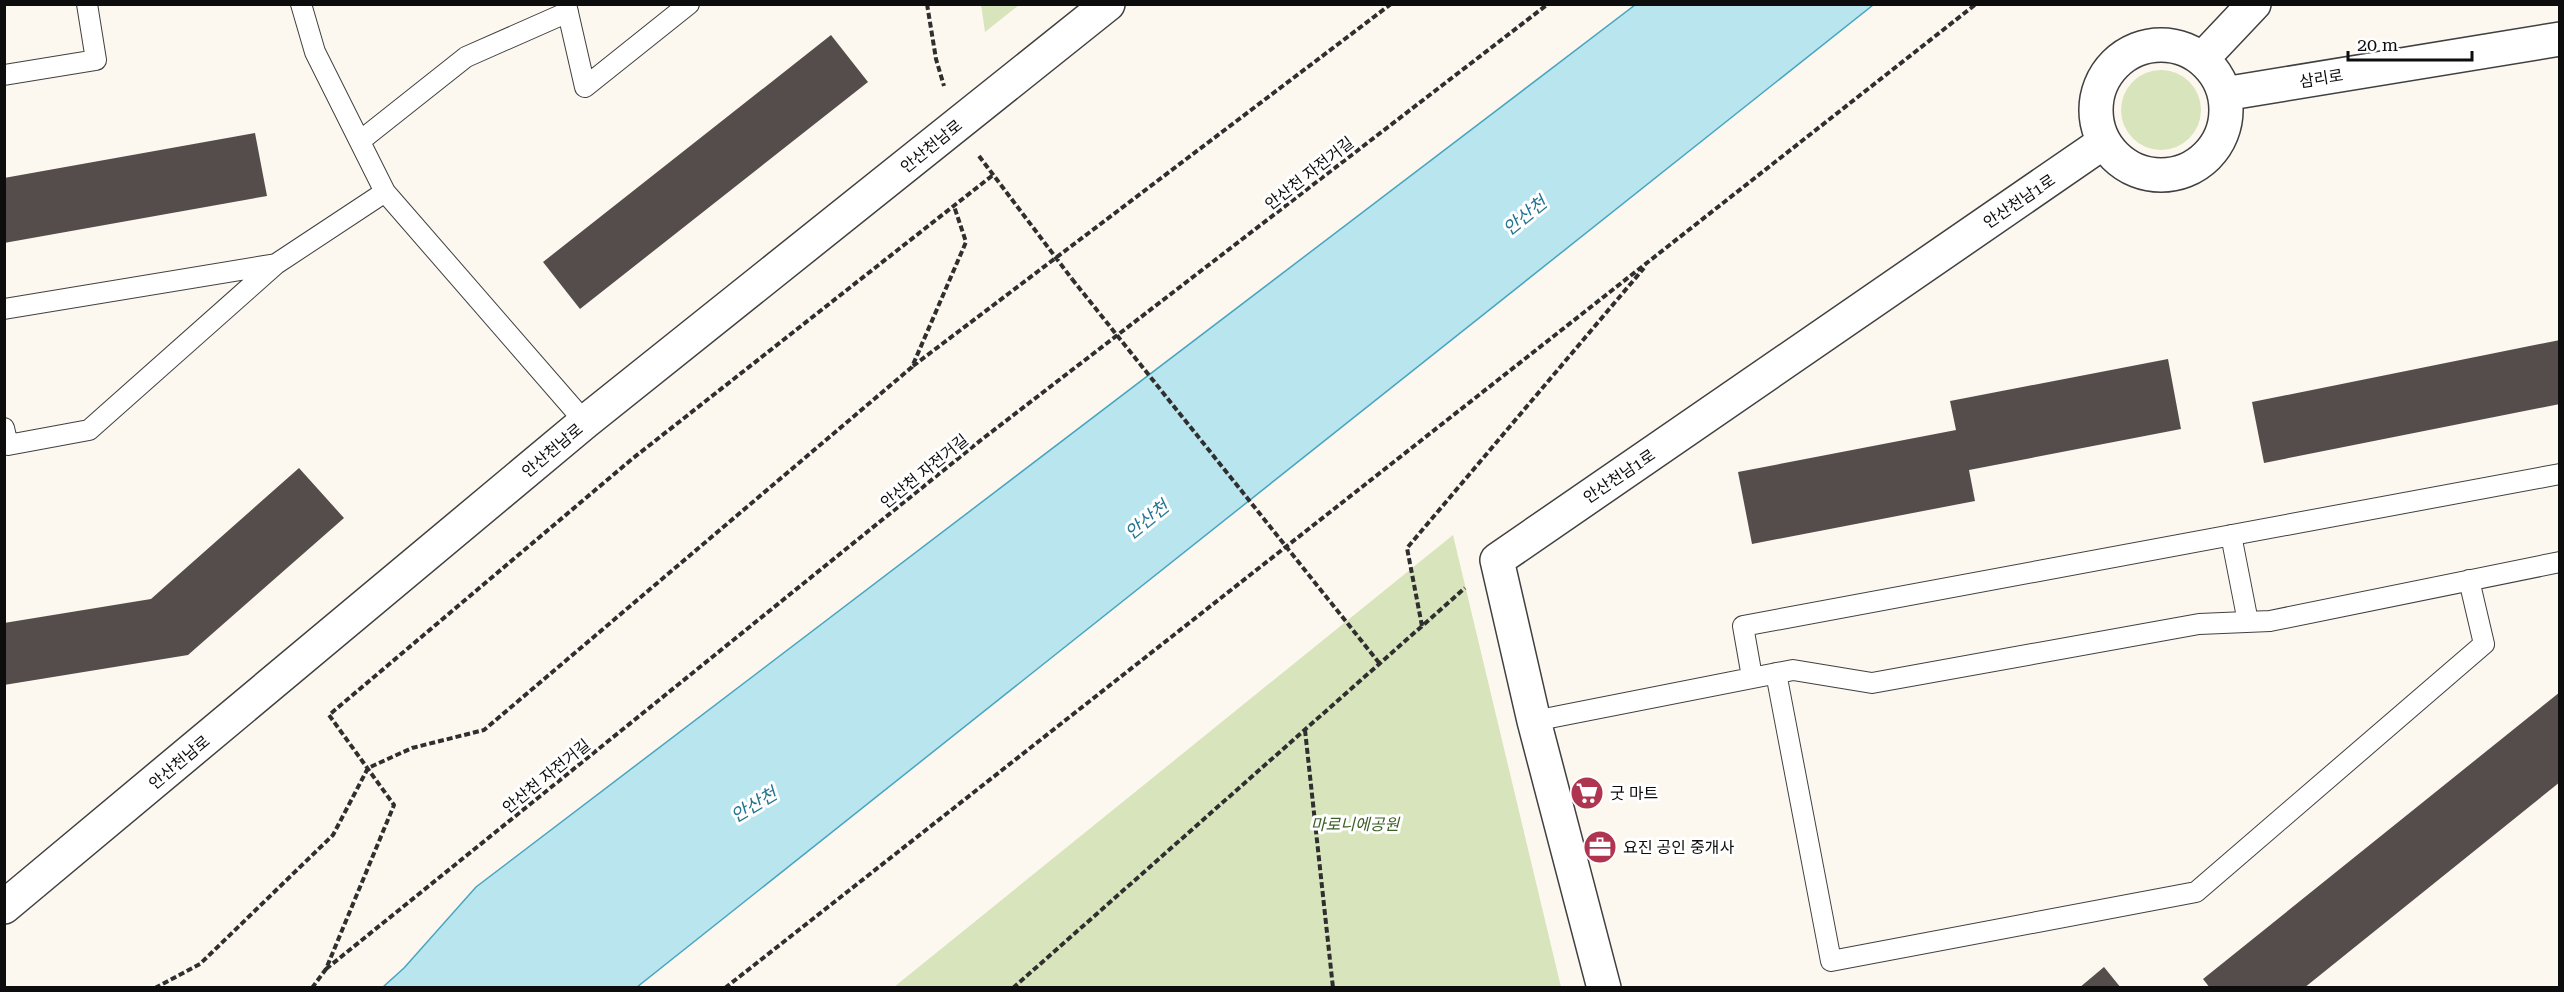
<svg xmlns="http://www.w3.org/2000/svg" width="2564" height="992" font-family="'Roboto Serif','Noto Sans KR',serif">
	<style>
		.green { fill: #d8e4bc }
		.water { fill: #b9e5ef; stroke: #48a5bf; stroke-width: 1.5 }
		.building { fill: #554d4b }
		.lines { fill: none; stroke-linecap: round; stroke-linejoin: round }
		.service-casing { stroke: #404040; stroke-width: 22 }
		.tertiary-casing { stroke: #404040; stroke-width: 36 }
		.path { stroke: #2f2f2f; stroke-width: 4; stroke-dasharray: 6 3; stroke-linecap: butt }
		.service { stroke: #fff; stroke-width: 20 }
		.tertiary { stroke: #fff; stroke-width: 33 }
		.path-bridge { stroke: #2f2f2f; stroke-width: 4; stroke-dasharray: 6 3; stroke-linecap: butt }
		.labels { text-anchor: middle; stroke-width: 6; stroke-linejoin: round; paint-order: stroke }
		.street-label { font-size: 16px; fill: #0d0d0d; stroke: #fff }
		.poi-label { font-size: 16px; fill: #0d0d0d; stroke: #fff; text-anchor: start }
		.park-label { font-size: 16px; font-style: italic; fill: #3b5e24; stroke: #fff }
		.water-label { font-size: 18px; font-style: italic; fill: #247592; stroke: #fff }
	</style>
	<rect width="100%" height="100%" fill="#fdf8ef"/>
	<path class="green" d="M981 4H1019V5L985 32Z
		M2121 110a40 40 0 1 1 80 0a40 40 0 1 1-80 0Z
		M1453 535 1561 987H894Z"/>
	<path class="water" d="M1635 5H1873L637 987H383L404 968 476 887Z"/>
	<path class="building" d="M831 35 868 82 580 309 543 262Z
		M255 133 267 196 4 243V178Z
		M2560 340V404L2264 463 2252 402Z
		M2168 359 2181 429 1969 470 1975 501 1752 544 1738 472 1956 430 1950 401Z
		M299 468 344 518 188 655 4 685V623L151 599Z
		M2560 692V782L2304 988H2210L2203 979Z
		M2104 967 2121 988H2079Z"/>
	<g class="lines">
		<g class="service-casing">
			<path id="service" d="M301 4 315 52 385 192 585 422
				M566 4 585 87 689 4
				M4 75 96 60 87 4
				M360 141 466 57 568 12
				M4 309 276 264
				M4 428 8 445 89 430 276 264 385 192
				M2231 535 2248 622
				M1776 673 1831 961 2196 892 2484 644 2469 580
				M1752 677 1743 626 2560 474
				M1534 721 1793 670 1872 683 2199 624 2270 621 2560 562"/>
		</g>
		<g class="tertiary-casing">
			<path id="tertiary" d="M2096 110a65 65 0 1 1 130 0a65 65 0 1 1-130 0Z
				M2202 59 2254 4
				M2224 94 2560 39
				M4 907 585 422 1108 4
				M1604 988 1534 721 1497 560 2104 142"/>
		</g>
		<path class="path" d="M927 4 936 59 944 86
			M979 156 1072 279
			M913 366 1391 4
			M1422 626 1407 548 1644 268
			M1305 730 1333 988
			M326 969 981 440 1548 4
			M155 988 200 964 333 835 368 768 412 748 484 730 912 367 966 242 954 206
			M312 988 326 969 394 805 329 715 632 459 993 175
			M725 988 1976 4
			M1013 988 1465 588"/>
		<use href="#service" class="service"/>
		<use href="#tertiary" class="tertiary"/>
		<path class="path-bridge" d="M1072 279 1380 664"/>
	</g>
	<defs>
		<g id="supermarket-disc" transform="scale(1.725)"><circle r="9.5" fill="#ae3450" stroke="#fff"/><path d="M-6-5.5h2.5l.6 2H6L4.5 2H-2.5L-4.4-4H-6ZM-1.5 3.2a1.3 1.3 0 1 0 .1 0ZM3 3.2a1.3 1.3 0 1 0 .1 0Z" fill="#fff"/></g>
		<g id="office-disc" transform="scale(1.725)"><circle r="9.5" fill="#ae3450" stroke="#fff"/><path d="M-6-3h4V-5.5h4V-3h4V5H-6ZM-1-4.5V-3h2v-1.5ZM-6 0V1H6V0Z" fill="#fff"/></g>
	</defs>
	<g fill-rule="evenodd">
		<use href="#supermarket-disc" x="1587" y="793"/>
		<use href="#office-disc" x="1600" y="847"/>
	</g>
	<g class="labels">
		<g class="street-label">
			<text transform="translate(2321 78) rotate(-9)" y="6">삼리로</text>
			<text transform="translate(931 146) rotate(-39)" y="6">안산천남로</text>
			<text transform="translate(1309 173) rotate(-38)" y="6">안산천 자전거길</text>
			<text transform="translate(2019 201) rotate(-34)" y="6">안산천남1로</text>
			<text transform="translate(552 450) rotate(-40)" y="6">안산천남로</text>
			<text transform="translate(924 471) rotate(-39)" y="6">안산천 자전거길</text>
			<text transform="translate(1619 476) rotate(-34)" y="6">안산천남1로</text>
			<text transform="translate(179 762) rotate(-40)" y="6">안산천남로</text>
			<text transform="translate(546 776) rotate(-39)" y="6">안산천 자전거길</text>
		</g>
		<g class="poi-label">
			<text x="1610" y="799">굿 마트</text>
			<text x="1623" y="853">요진 공인 중개사</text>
		</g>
		<g class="park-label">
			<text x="1355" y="830">마로니에공원</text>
		</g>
		<g class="water-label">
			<text transform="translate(1525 216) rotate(-39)" y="6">안산천</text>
			<text transform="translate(1147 520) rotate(-39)" y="6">안산천</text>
			<text transform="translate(754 805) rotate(-31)" y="6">안산천</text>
		</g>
	</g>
	<rect width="2564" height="992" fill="none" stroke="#0d0d0d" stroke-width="12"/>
	<path d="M2348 51v9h124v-9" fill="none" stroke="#0d0d0d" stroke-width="3"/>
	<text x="2357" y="51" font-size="18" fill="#0d0d0d" stroke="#ffffff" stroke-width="4.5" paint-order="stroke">20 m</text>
</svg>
